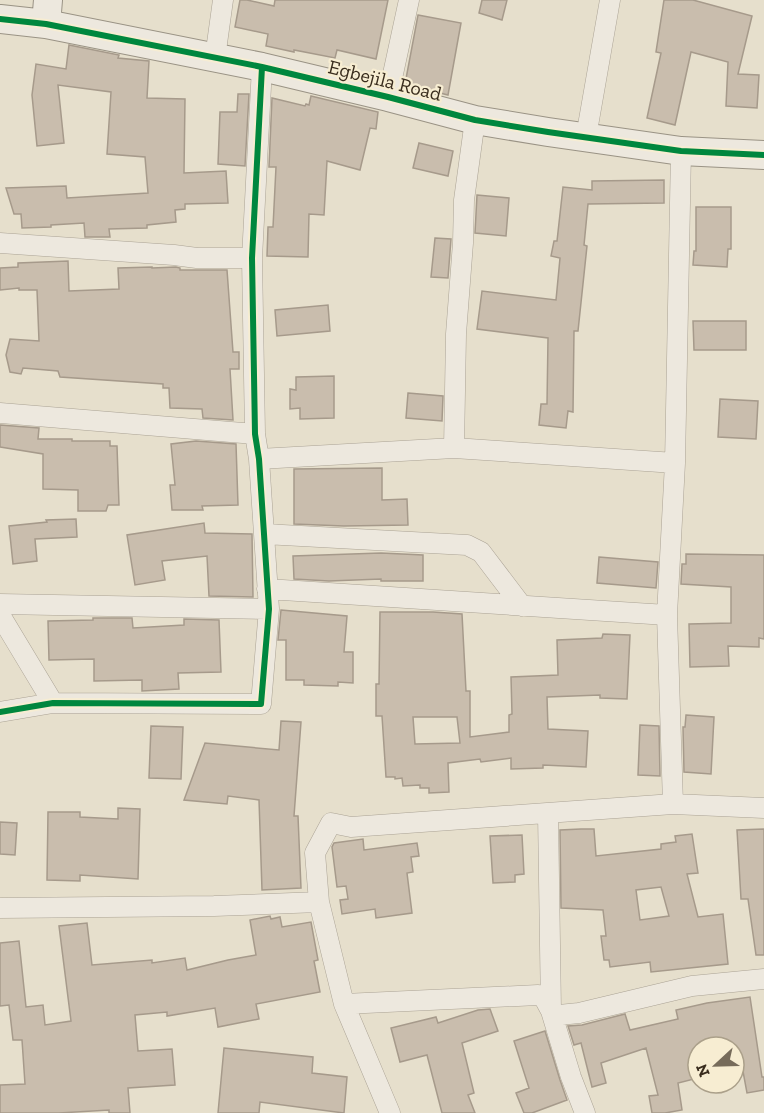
<svg xmlns="http://www.w3.org/2000/svg" width="764" height="1113" font-family="'Zilla Slab',serif">
	<style>
		.building { fill: #c9bdad; stroke: #a69a8b; stroke-width: 1.5; fill-rule: evenodd }
		.lines { fill: none; stroke-linecap: round; stroke-linejoin: round }
		.street-casing { stroke: #aba395; stroke-width: 21 }
		.secondary-casing { stroke: #9a9385; stroke-width: 30 }
		.street { stroke: #ede8de; stroke-width: 20 }
		.secondary { stroke: #ede8de; stroke-width: 28 }
		.cycleway-casing { stroke: #f7edd2; stroke-width: 10 }
		.cycleway { stroke: #00873e; stroke-width: 6 }
		.labels { text-anchor: middle; stroke-width: 4.5; stroke-linejoin: round; paint-order: stroke }
		.street-label { font-size: 20px; fill: #392c1d; stroke: #f7edd2 }
	</style>
	<rect width="100%" height="100%" fill="#e6dfcc"/>
	<path class="building" d="M240 0H247L274 6 275 0H388L376 59 337 50 335 58 294 50V52L266 46 268 34 235 27Z
		M482 0H507L502 20 479 13Z
		M664 0H693L752 16 738 74 759 75 757 108 726 106 728 62 691 52 675 125 647 118 661 53 656 52Z
		M418 15 461 23 448 95 405 84Z
		M69 45 119 55 118 58 149 61 147 98 185 99 184 173 226 171 228 203 185 204V209L175 210 176 222 147 225V228L109 229 110 237H85L84 223 51 225V227L22 228 21 214H14L6 188 66 186 67 198 148 193 145 157 107 154 111 92 58 85 64 143 37 146 32 95 36 64 66 69Z
		M238 94H249L245 166 218 164 220 112H237Z
		M311 96 378 112 376 129 370 128 360 170 327 161 324 215 309 214 308 257 267 256 268 227H273L276 167H269L272 98 305 106 306 104 309 105Z
		M419 143 453 151 448 176 413 168Z
		M664 180V203L588 204 584 245 587 246 578 331H574L573 412 568 411 566 428 539 425 541 404H547L548 338 477 329 482 291 556 300 560 258 551 256 554 241H557L563 187 592 190V181Z
		M477 195 509 198 506 236 475 233Z
		M696 207H731V249H728L727 267 693 265 694 251H696Z
		M435 238 451 239 448 278 431 277Z
		M68 261 69 291 119 289 118 268 152 267V268L176 267 180 268V270H227L233 352H239V369H230L233 420 203 418 202 409 170 408 169 388H163V384L60 377 58 371 23 368 21 374 10 372 6 355 10 339 39 341 37 290H19V288L0 290V268L18 267V263Z
		M328 305 330 331 277 336 275 310Z
		M693 321H746V350H694Z
		M334 376V418L300 419V408L290 409V389L296 390V377Z
		M408 393 443 396 442 421 406 418Z
		M720 399 758 401 756 439 718 437Z
		M0 425 39 428 38 439H72V441H110V446H117L119 505H108L106 511H78V490L43 489V454L0 447Z
		M196 441 236 444 238 505 202 506 203 510H172L170 485H175L171 444Z
		M382 468V500L407 499 408 525 344 526 294 524V469Z
		M76 519 77 537 35 539 37 561 13 564 9 526 47 522 46 520Z
		M204 523 205 533 252 534 253 597 209 596 207 556 162 561 165 580 135 585 127 535Z
		M381 553 423 555V581H381V579L329 581 294 579 293 556Z
		M686 554 764 555V639L759 638V647L728 646 729 666 690 667 689 624 731 623V587L681 584 682 564H686Z
		M599 557 658 562 656 588 597 583Z
		M281 610 347 616 344 652H353V683L338 682V686L304 685V680H286V640H278Z
		M380 612H433L462 614 466 691H470V737L509 732V715L512 714 511 677 558 675 557 640 602 638 603 634 630 635 627 699 600 698V695L547 697 548 729 588 731 586 767 543 765V768L511 769V758L481 762 480 759 448 763 449 792 429 793V788H420V785L403 786 402 778 395 779V777H386L382 716H376V684H379ZM413 717H457L460 743 415 744Z
		M93 618H132L133 628 184 625V619L219 620 221 672 178 673 179 689 142 691V680L94 681V659L49 660 48 621 93 620Z
		M686 715 714 717 711 774 684 772 683 727H685Z
		M281 721 301 722 294 816H298L301 888 262 890 259 800 228 796 227 804 184 800 205 743 279 750Z
		M640 725 659 726 660 776 638 775Z
		M151 726 183 727 181 779 149 778Z
		M118 808 140 809 138 879 80 875V881L47 880 48 812H80V817L118 819Z
		M0 822 17 823 15 855 0 854Z
		M581 829H594L596 856 661 849V844L676 842 675 836 692 834 698 873 687 874 698 917 723 914 728 964 651 972 650 962 610 967 609 960H604L601 936H606L603 910 561 908 560 830ZM661 887 669 916 640 920 636 890Z
		M764 829V955H756L748 899H741L737 830Z
		M522 835 524 874 515 875V882L493 883 490 836Z
		M363 839 364 850 417 843 419 856 411 857 413 872 407 873 412 913 376 918 375 909 342 914 340 900 348 899 346 886 337 887 332 847 334 843Z
		M270 916 271 919 280 917 282 927 311 922 318 960 314 961 320 992 256 1004 259 1019 218 1027 215 1008 167 1016V1012L135 1015 138 1051 172 1049 175 1085 128 1088 130 1113H109V1110L59 1113H0V1085L25 1084 22 1040H13L9 1005 0 1006V943L19 941 26 1007 43 1005 45 1025 71 1021 59 926 87 923 92 965 152 960V963L185 958 187 970 228 960 256 955 250 920Z
		M750 997 762 1077H764V1090L747 1093 742 1066 734 1068V1047H698V1078L678 1083 682 1110 665 1113H652L649 1096 658 1095 646 1048 601 1063 606 1083 592 1087 581 1043 574 1045 568 1026 582 1025 625 1014 630 1030 678 1019 676 1010 707 1003Z
		M490 1009 498 1031 462 1043 474 1093 468 1095 475 1113H442L427 1055 400 1062 391 1028 436 1017 438 1023 478 1010Z
		M545 1031 560 1080 567 1100 532 1113H524L516 1093 529 1088 514 1041Z
		M224 1048 313 1057 312 1073 347 1077 344 1113 260 1102 259 1113H218Z"/>
	<g class="lines">
		<g class="street-casing">
			<path id="street" d="M215 58 223 0
				M388 97 409 0
				M586 137 610 0
				M0 243 174 255 197 258H252
				M0 413 255 434
				M454 448 456 334 463 243 464 200 475 120
				M259 459 454 448 675 463
				M264 534 467 545 481 552 522 606
				M267 589 667 615
				M0 604 269 609
				M0 615 53 703
				M0 712 53 703 261 704 269 609 259 459 255 434 252 258 262 67
				M673 804 667 615 675 463 681 151
				M548 813 551 1011 571 1077 585 1113
				M319 902 315 853 331 823 351 827 673 804 764 808
				M0 908 214 906 319 902 344 1004 390 1113
				M344 1004 538 995 544 998 551 1011 559 1015 579 1013 692 986 764 979"/>
		</g>
		<g class="secondary-casing">
			<path id="secondary" d="M0 19 46 24 262 67 388 97 475 120 548 132 681 151 764 155
				M46 24 48 0"/>
		</g>
		<use href="#street" class="street"/>
		<use href="#secondary" class="secondary"/>
		<g class="cycleway-casing">
			<path id="cycleway" d="M0 19 46 24 262 67 388 97 475 120 548 132 681 151 764 155
				M0 712 53 703 261 704 269 609 259 459 255 434 252 258 262 67"/>
		</g>
		<use href="#cycleway" class="cycleway"/>
	</g>
	<g class="labels">
		<g class="street-label">
			<text transform="translate(385 80) rotate(14)" y="7">Egbejila Road</text>
		</g>
	</g>
	<g transform="translate(716 1065) rotate(248)"><circle r="28" fill="#f7edd2" stroke="#aba08a" stroke-width="1.5"/>
	<path d="M0-4.5L10 22L0 15L-10 22Z" fill="#766b5a"/>
	<text y="-9" font-size="16" font-weight="bold" text-anchor="middle" fill="#392c1d">N</text>
	</g>
</svg>
